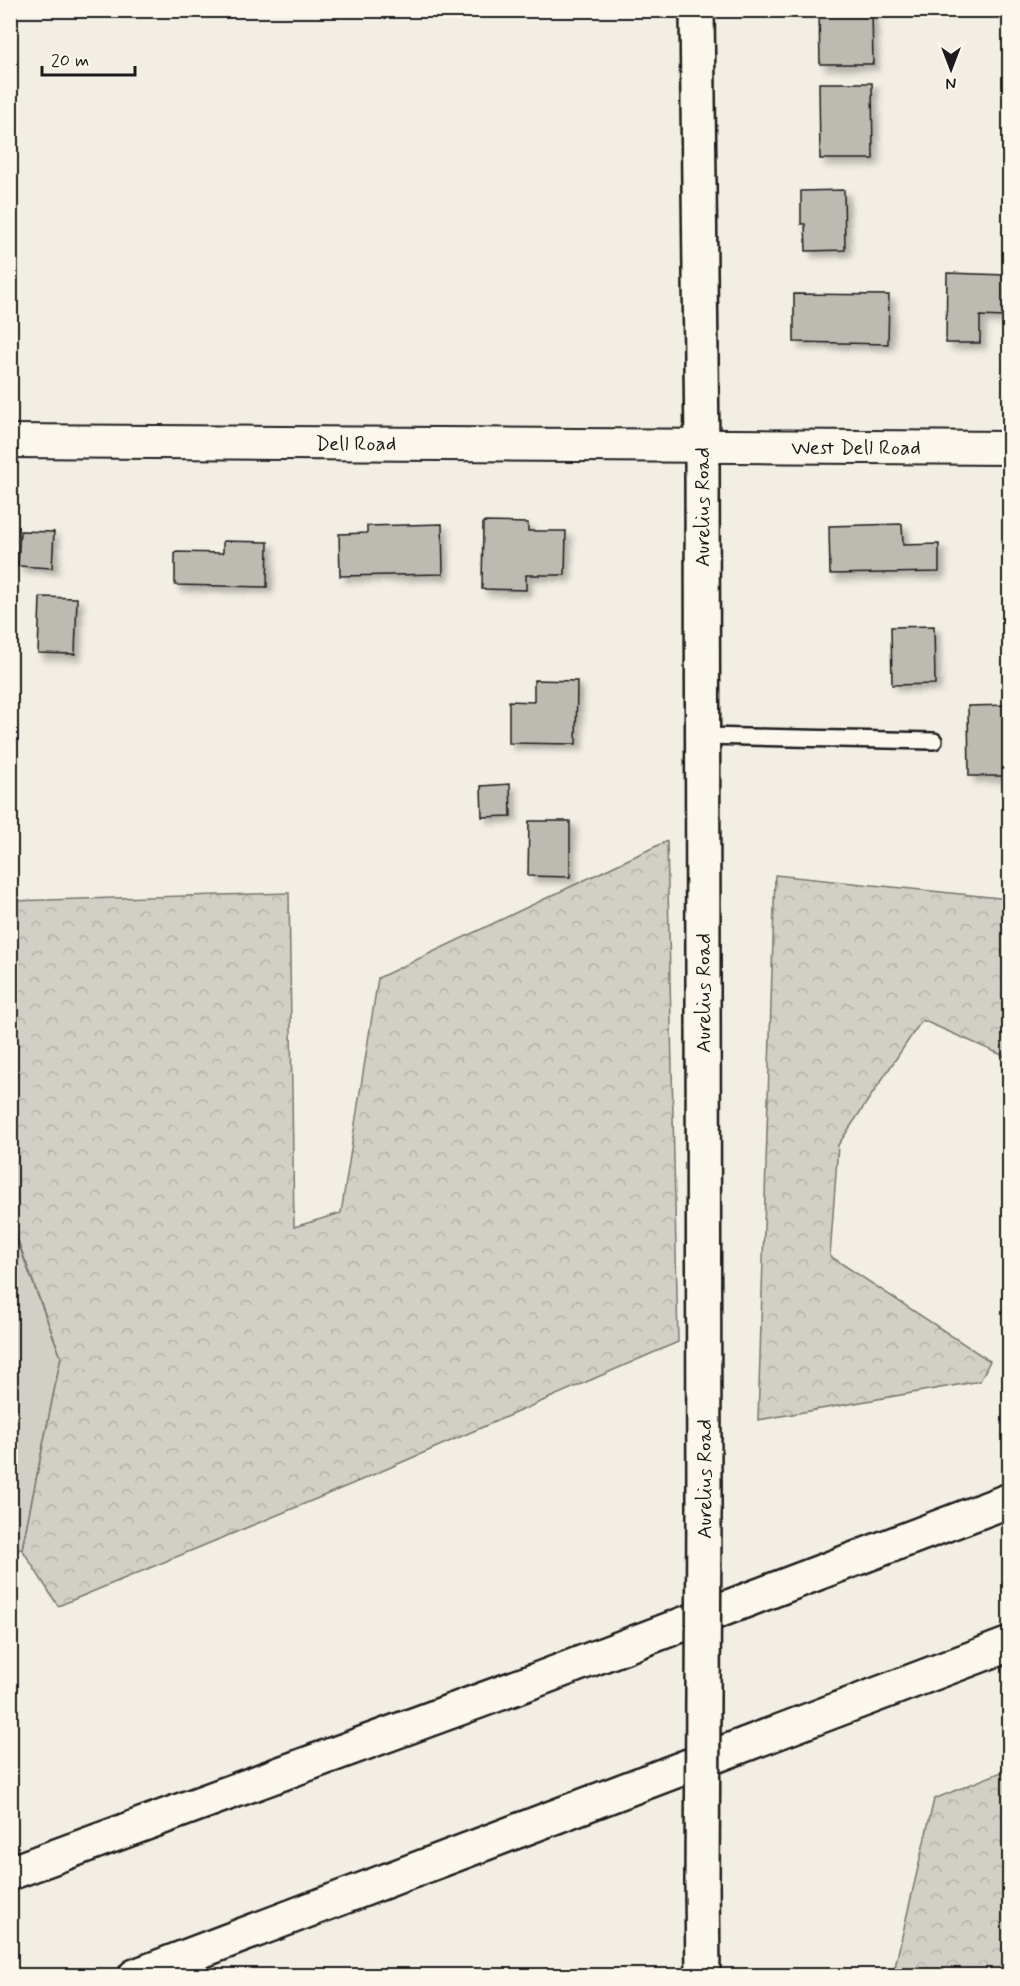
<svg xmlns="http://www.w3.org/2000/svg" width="1020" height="1986" font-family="Mynerve,sans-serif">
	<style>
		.green { fill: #d2cfc6; stroke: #777671; stroke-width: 1.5 }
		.forest { fill: url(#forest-crowns); stroke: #777671; stroke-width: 1.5 }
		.building { fill: #bdbab1; stroke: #1c1c1c; stroke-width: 1.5; filter: url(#shadow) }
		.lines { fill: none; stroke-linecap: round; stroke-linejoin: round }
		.service-casing { stroke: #1c1c1c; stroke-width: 20 }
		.minor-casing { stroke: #1c1c1c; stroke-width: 36 }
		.tertiary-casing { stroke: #1c1c1c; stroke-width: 38 }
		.motorway-casing { stroke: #1c1c1c; stroke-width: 38 }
		.service { stroke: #fbf7ec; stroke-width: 15 }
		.minor { stroke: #fbf7ec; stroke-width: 32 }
		.tertiary { stroke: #fbf7ec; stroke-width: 33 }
		.motorway { stroke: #fbf7ec; stroke-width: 33 }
		.tertiary-bridge-casing { stroke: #1c1c1c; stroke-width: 38; stroke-linecap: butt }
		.tertiary-bridge { stroke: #fbf7ec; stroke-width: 33 }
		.labels { text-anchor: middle; stroke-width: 4.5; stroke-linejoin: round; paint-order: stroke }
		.street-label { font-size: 21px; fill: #1c1c1c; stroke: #fbf7ec }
	</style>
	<defs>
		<pattern id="forest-crowns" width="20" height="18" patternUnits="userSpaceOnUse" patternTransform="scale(1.5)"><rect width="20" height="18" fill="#d2cfc6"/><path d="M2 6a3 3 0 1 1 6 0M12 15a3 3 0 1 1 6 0" fill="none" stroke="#b4b1aa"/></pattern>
		<filter id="shadow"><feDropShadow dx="5.5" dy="5.5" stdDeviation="3" flood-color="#0004"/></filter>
	</defs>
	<rect width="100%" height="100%" fill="#f2eee4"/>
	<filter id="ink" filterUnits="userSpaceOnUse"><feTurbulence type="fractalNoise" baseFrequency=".0167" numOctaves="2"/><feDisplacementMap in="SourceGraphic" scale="12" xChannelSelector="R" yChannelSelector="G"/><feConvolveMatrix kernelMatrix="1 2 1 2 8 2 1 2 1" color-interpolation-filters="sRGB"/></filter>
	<g filter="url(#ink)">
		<path class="green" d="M10 1222 61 1357 22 1549 11 1551Z"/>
		<path class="forest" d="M667 841 678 1342 352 1484 58 1606 22 1549 61 1357 11 1222V901L289 893 294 1227 341 1213 378 978Z
			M775 875 1009 899V1058L922 1020 838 1145 830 1256 990 1361 980 1381 758 1420Z
			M1009 1769V1975H893L934 1799Z"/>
		<path class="building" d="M819 10H872L873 64H820Z
			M819 83H872L873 159H820Z
			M844 190 845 250 806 251 805 224H801V191Z
			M947 273 1006 275 1005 317 980 316V343H946Z
			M794 294 889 295 888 344 794 342Z
			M483 522 528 523V531H566L565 575H526V590L482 589Z
			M442 524 443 574 340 576 339 534 367 533V526Z
			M902 524 903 545 939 544V572L830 574 829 526Z
			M20 531 54 532 52 568 18 566Z
			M223 541 268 542 267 587 175 585V552L223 553Z
			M40 597 77 598 75 654 38 653Z
			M934 626 935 684 892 685 891 627Z
			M534 680 577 681 576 744 509 743V701L534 702Z
			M1010 705V776H969L968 706Z
			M510 784 511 816 482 817 481 786Z
			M529 821H570V877L528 876Z"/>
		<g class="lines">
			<g class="service-casing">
				<path id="service" d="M703 736 934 741"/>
			</g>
			<g class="minor-casing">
				<path id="minor" d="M10 441 1010 448"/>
			</g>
			<g class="tertiary-casing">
				<path id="tertiary" d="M697 10 702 446 704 1512
					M702 1883 703 1976"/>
			</g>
			<g class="motorway-casing">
				<path id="motorway" d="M10 1873 539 1679 1010 1500
					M135 1976 1010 1644"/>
			</g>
			<use href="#service" class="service"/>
			<use href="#minor" class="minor"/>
			<use href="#tertiary" class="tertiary"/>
			<use href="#motorway" class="motorway"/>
			<g class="tertiary-bridge-casing">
				<path id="tertiary-bridge" d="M702 1883 704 1512"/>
			</g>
			<use href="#tertiary-bridge" class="tertiary-bridge"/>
		</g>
	</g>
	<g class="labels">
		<g class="street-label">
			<text x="356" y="450">Dell Road</text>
			<text x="856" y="454">West Dell Road</text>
			<text transform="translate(702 507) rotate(-90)" y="7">Aurelius Road</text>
			<text transform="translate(703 993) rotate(-90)" y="7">Aurelius Road</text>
			<text transform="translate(704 1479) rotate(-90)" y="7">Aurelius Road</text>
		</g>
	</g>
	<rect width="1020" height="1986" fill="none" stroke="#fbf7ec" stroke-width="36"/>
	<rect x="18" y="18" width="984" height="1950" fill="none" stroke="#1c1c1c" stroke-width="2" filter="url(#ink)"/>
	<g transform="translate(951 69) rotate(180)" stroke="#fbf7ec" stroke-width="4.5" paint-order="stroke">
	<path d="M0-4.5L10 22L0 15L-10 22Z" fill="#1c1c1c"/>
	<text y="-9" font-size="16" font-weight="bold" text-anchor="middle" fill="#1c1c1c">N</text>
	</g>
	<path d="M42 66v9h93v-9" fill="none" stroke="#1c1c1c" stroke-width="3"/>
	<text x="51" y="66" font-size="18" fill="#1c1c1c" stroke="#fbf7ec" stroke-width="4.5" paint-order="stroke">20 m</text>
</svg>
